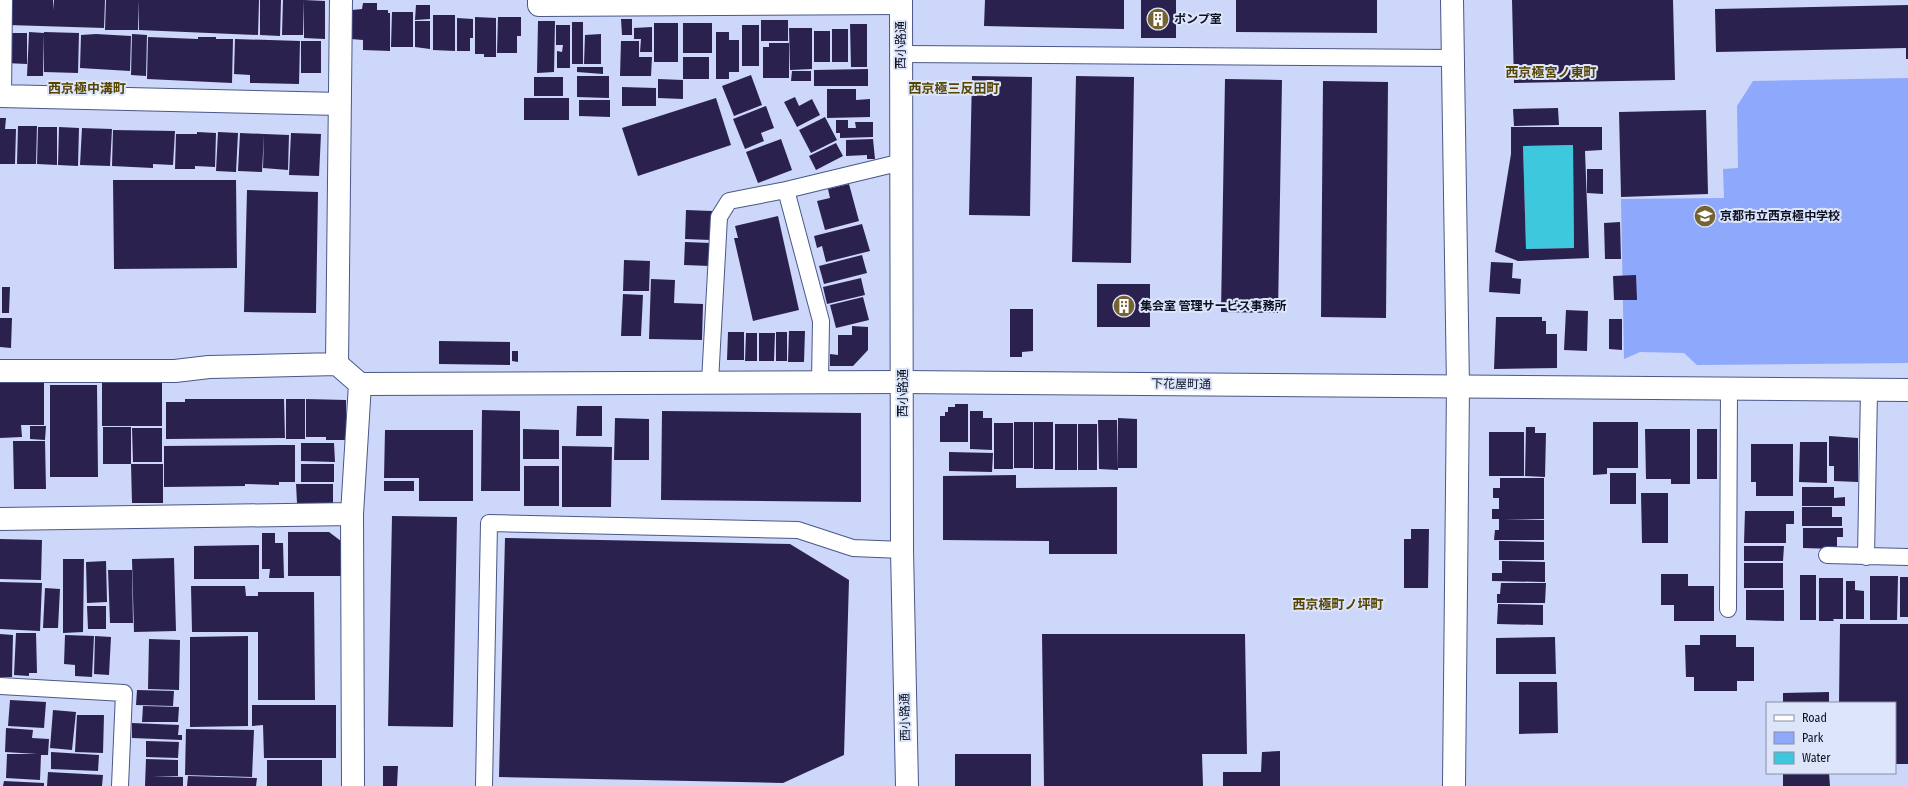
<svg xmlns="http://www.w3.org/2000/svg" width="1908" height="786" font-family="'Fira Sans Condensed','Noto Sans JP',sans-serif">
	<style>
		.green { fill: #8ea8fc }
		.water { fill: #3ec8dd }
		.building { fill: #2b214f; fill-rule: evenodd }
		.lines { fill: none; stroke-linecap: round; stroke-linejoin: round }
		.service-casing { stroke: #4a5888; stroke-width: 18 }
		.minor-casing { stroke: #4a5888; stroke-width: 24 }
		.tertiary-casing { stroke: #4a5888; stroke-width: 24 }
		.service { stroke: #fff; stroke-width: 16 }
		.minor { stroke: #fff; stroke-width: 22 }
		.tertiary { stroke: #fff; stroke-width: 22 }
		.labels { text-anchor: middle; stroke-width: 4; stroke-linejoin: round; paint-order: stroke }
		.poi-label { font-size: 12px; font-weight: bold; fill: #0c1124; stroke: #dde5fb; text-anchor: start }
		.street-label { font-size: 12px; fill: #0c1124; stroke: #dde5fb }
		.neighbourhood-label { font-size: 13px; font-weight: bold; fill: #574401; stroke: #dde5fb }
	</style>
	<rect width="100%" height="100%" fill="#ccd7f9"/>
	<path class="green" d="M1908 78V363L1697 365 1684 353 1640 352 1624 359 1621 199 1724 198 1723 169 1738 168 1737 106 1753 81Z"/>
	<path class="water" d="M1573 145 1574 248 1526 249 1523 146Z"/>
	<path class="building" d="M9 0H53L54 10V0H105L104 28 8 25Z
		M106 0H139L138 30H105Z
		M139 0H259L258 35 139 30Z
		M260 0H281L280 36 260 35Z
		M283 0H304L303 35H282Z
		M304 0 325 1V39L304 38Z
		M985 0H1124V29L984 26Z
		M1141 0H1176V38H1141Z
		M1236 0H1377V33L1236 32Z
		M1512 0H1673L1675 80 1514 83Z
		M363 3H377V10H388V13H390V51L363 50V40L351 39 352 10 362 9Z
		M416 5H430V19L415 20Z
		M1908 5V59H1906V48L1716 52 1715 9Z
		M392 12H413V47H391Z
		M433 15H455V51L433 50Z
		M475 17 496 18V57H484V54H475Z
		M498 17H521V36H517V53H497Z
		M457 18 473 19V38H470V51H457Z
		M621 19H632V35H622Z
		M761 20H788V41H761Z
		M415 21H430V49L415 47Z
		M538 21H555L554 72 537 73Z
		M572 22H583V64H572Z
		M654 23H678V62H654Z
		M683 23H712V53H683Z
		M850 24H867V67H851Z
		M556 25H570V68H557V51L562 52 563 45H556Z
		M742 25H759V66H742Z
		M652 27V52H640L641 39H634V28Z
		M789 28H812V69L790 70Z
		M832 29H848V62H832Z
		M814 31H830V62H814Z
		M29 32 44 33 43 76H27Z
		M44 32 79 33 78 73 44 72Z
		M716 32H729V40H739V72H729V79H716Z
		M6 33H27V64L5 63Z
		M96 34 131 36 130 71 80 68 81 35Z
		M132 34 147 35 146 76 131 75Z
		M601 34V64H584L585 35Z
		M148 37 198 39V37H216V39H233L232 83 147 79Z
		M235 39 300 41 299 84 250 83V75L234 74Z
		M301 41H321V73H301Z
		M621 41H639V57H652L651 76H620Z
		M769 43H789V78H763V47H769Z
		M683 57H709V79H683Z
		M577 67H603V74L577 72Z
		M868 69V86H814V70Z
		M792 71H811V81H791Z
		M751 75 762 105 734 116 722 86Z
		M577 76H609V98L577 97Z
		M972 76 1032 77 1030 216 969 215Z
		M1076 76 1134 77 1131 263 1072 262Z
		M534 77H563V96H534Z
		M658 79 683 80V99L658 98Z
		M1225 79 1282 80 1278 313 1221 312Z
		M1323 81 1388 82 1386 318 1321 317Z
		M622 87 656 88V106H622Z
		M827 89H856V100L870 99V117L827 118Z
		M795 97 799 106 812 99 820 115 797 127 784 102Z
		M524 98H569V120H524Z
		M716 98 731 145 638 176 622 128Z
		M579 100H610V117L579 116Z
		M766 106 774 128 761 133 764 141 745 149 733 119Z
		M1558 108 1559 125 1514 126 1513 109Z
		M1706 110 1708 194 1621 197 1619 112Z
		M825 117 837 140 811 153 799 130Z
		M0 118H6L5 129H16L15 164H0Z
		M836 120H848V128H856L855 122H873V137L840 138V133H836Z
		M18 126H37L36 164H17Z
		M38 127H57V165L37 164Z
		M59 127 79 128 78 166 58 165Z
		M1511 127H1602V150L1585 151 1589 258 1518 261 1495 252 1511 154ZM1573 145 1574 248 1526 249 1523 146Z
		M82 128 112 129 110 166 80 165Z
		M113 130 175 131 173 165 153 164V168L112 166Z
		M197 132 216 133 215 167 195 166V169H175L176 134H197Z
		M218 132 238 133 236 172 216 171Z
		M240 133 264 134 262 172 238 171Z
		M291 133 321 134 319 176 289 175Z
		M264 134 289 135 288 170 263 168Z
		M781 139 792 170 758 183 746 152Z
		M873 139 875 159H867V155L846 156V140Z
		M836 143 843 156 816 170 809 156Z
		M1587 169H1603V194L1587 193Z
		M113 180H236L237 268 114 269Z
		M849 184 859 221 825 230 817 201 830 198 828 189Z
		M247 190 318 192 316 313 244 312Z
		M686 210 712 211 711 240 685 239Z
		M778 216 799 310 753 321 734 238H738L735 226Z
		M1620 222 1621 259H1605L1604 223Z
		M862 224 870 251 826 262 822 246 817 248 814 236Z
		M685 242 711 243 710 266 684 265Z
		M862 255 867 273 824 284 819 266Z
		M624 260 650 261 649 291H623Z
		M1491 262 1513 263 1512 278 1521 279 1520 294 1489 292Z
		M1636 275 1637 300H1614L1613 276Z
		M861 278 865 295 827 304 823 287Z
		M651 279 675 280 674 303 703 304 702 340 649 339Z
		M1097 284H1150V327H1097Z
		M2 287H10L9 313H2Z
		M623 294 643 295 641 336H621Z
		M863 297 869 320 836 328 830 305Z
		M1010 309H1033V351L1022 352V357H1010Z
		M1566 310 1588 311 1587 351 1564 350Z
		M1496 317H1542V321H1546V334H1557V368L1494 369Z
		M0 318H12L11 348 0 347Z
		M1609 319H1622V350L1609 349Z
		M852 326 868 327V350L853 366H830V354L838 355V335H852Z
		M789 331H805L804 362H788Z
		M728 332H744V360H727Z
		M776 332H787V361H776Z
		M746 333H757V361H745Z
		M759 333H775L774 361H759Z
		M439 341 510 342V365L439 364Z
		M512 351H518V362L512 361Z
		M162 382V426H102V383Z
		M0 383H44V425H21L22 437 0 438Z
		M50 385H97L98 477H50Z
		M185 399H284L285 438 166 439V402H185Z
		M286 399H305V439H286Z
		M306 399 346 400V440H326V437H306Z
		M955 404H968V442H940V416H945V412H948V407H955Z
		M577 406H602V436H576Z
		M482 410 520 411V491H481Z
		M662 411 861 413V502L661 500Z
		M970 411H983V418H992V450L970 449Z
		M615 418 649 419V460H614Z
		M1118 418 1137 419V468H1118Z
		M1098 420H1117L1118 470 1099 469Z
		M1014 422H1033V468H1014Z
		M1034 422H1053V469H1034Z
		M1593 422H1638V468H1607V474L1593 475Z
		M994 423H1013V469H994Z
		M1055 424H1077V470H1055Z
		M1078 424H1097V470H1078Z
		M30 426H46L45 440 30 439Z
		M103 427H131V464H103Z
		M1526 427H1535V433H1546L1545 477 1525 476Z
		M132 428H162V462H133Z
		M523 429 559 430V459H523Z
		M1645 429H1690V484H1671V479H1646Z
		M1697 429H1717V479H1697Z
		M385 430H473V501H419V478H384Z
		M1489 432H1524V476H1489Z
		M1829 436 1858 438V482L1834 481V466H1829Z
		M13 441H45L46 489H14Z
		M1800 442H1827V483L1799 482Z
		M301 443H334L335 462 301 461Z
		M1751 444H1793V496H1756V482H1751Z
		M279 445H295V482H279V485L245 484V486L164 487V446Z
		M562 446 612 447 611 507H562Z
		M949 452 993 453 992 472 949 471Z
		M131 464H163V503H132Z
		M301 464H334V482H301Z
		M524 466H559V506H524Z
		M1610 473H1636V504H1610Z
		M1016 475V488L1117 487V554H1049V541L943 540V476Z
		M1500 478H1544V519H1503L1544 520V540H1494L1495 530H1499V519H1492V509H1499V498H1493V488H1500Z
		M384 481H414V491H384Z
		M296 484H333V503H297Z
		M1802 487H1834V498L1845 497V506H1802Z
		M1641 493H1668V543H1642Z
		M1802 507H1832V517H1842V526H1802Z
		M1745 511H1794V524H1786V543H1744Z
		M392 516 457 517 453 727 388 726Z
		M1803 528H1843V537H1837V549L1803 548Z
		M1411 529H1429L1428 588H1404V539H1411Z
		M288 532H329L341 541V576H288Z
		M262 533H275V543H283L284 578H269L270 569H262Z
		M505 538 790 544 849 580 844 755 783 783 499 777Z
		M0 539 42 540 41 580 0 579Z
		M1499 541 1544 542V560H1499Z
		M259 545V579H194V546Z
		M1744 546H1784L1783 561H1744Z
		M174 558 176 631 134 632 132 559Z
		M63 559H84L83 632 63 633Z
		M106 561 107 602 87 603 86 562Z
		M1502 561 1545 562V582L1492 581V573H1502Z
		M1744 563H1783V588H1744Z
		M108 570H132L133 623H110Z
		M1661 574H1688V586H1714V621H1674V605H1661Z
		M1800 575H1816V620H1800Z
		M1870 576H1898L1897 620H1870Z
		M1900 577H1908V617H1900Z
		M1819 578H1843V619H1833L1834 621H1819Z
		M1846 581H1855V590L1864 591V619H1846Z
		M0 582 42 583 40 631 0 629Z
		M1501 583H1546L1545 603H1497V594H1500Z
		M191 586H245L246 596H258V592H314L315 700H258V632H192Z
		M45 588 60 589 58 628H43Z
		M1746 590H1784V621L1746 620Z
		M1498 604 1543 605V625L1497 624Z
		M87 606H106V629H88Z
		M1840 624H1908V764H1895V703H1839Z
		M16 633H36L37 673H29V676L14 675Z
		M0 634 13 635 12 677H0Z
		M1042 634H1245L1247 754H1202L1203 786H1044Z
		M65 635 94 636 92 677 75 676V665L64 664Z
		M1700 635H1736V647H1754V681H1737V691H1694V677H1686L1685 645H1700Z
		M95 636 111 637 109 675 94 674Z
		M248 636V726L190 727V637Z
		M1555 637 1556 674H1496V638Z
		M149 639 180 640 179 690 148 689Z
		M1519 682H1557L1558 733 1519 734Z
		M137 690 174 691 173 706 136 705Z
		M1829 692V703H1783V693Z
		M10 700 46 702 44 728 8 726Z
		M252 705H336V758H264L263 725 252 726Z
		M143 706 179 707 178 722H142Z
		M53 710 76 712 72 750 50 748Z
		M77 715H104L103 753 75 752Z
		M132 723 179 725 178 735H182V740L132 738Z
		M6 728 33 730 32 738 49 739 48 755H41L40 780 6 778 7 754H37L5 752Z
		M186 729 254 730 252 777 185 775Z
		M146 741 179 742 178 758 146 757Z
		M1280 751V786H1223V772H1261L1262 752Z
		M51 752 99 755 98 771 51 769Z
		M955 754H1031V786H955Z
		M146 759 178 760V776H152L183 777V786H145Z
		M267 760H322V786H267Z
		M383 766H398L397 786H383Z
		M48 772 103 775 102 786H47Z
		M1783 773H1829L1830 786H1783Z
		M188 776 257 778 256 786H187Z
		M4 781 44 783V786H3Z"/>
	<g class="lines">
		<g class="service-casing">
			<path id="service" d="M901 54 1453 58
				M786 190 821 321 820 382
				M710 382 719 217 729 201 786 190 902 162
				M1827 555 1908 557
				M1866 557 1869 390
				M1728 609 1729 389
				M0 686 124 693 120 786
				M484 786 489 523 798 530 853 548 902 550"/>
		</g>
		<g class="minor-casing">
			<path id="minor" d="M1 0 0 96 340 104
				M539 0V5L901 3
				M337 364 341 0
				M0 371H175L209 367 337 364 360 384 903 382 1908 390
				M0 519 352 514
				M353 786 352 514 360 384"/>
		</g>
		<g class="tertiary-casing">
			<path id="tertiary" d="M901 0 902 550 907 786
				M1452 0 1458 387 1454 786"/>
		</g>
		<use href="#service" class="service"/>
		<use href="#minor" class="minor"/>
		<use href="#tertiary" class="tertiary"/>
	</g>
	<defs>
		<g id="building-disc" transform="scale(1.15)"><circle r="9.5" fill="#756331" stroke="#dde5fb"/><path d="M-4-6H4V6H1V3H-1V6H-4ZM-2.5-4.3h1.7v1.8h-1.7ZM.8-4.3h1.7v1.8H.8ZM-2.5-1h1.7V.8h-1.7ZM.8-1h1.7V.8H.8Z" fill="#fff"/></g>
		<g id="school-disc" transform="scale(1.15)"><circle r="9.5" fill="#756331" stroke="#dde5fb"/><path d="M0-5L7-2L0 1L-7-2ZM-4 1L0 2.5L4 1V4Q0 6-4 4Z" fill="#fff"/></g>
	</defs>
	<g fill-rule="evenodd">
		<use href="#building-disc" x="1158" y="19"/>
		<use href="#school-disc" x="1705" y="216"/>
		<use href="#building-disc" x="1124" y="306"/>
	</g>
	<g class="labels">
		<g class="poi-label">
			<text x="1174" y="23">ポンプ室</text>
			<text x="1720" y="220">京都市立西京極中学校</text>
			<text x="1140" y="310">集会室 管理サービス事務所</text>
		</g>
		<g class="street-label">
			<text transform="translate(901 45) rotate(-90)" y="4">西小路通</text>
			<text transform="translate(1181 384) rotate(1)" y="4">下花屋町通</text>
			<text transform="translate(903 393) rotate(-90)" y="4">西小路通</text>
			<text transform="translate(905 717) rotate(-91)" y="4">西小路通</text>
		</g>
		<g class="neighbourhood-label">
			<text x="1551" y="77">西京極宮ノ東町</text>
			<text x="87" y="93">西京極中溝町</text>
			<text x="954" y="93">西京極三反田町</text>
			<text x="1338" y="609">西京極町ノ坪町</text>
		</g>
	</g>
	<rect x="1766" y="702" width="130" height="72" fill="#dde5fb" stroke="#8990a5"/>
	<rect x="1774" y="715" width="20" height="6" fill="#ffffff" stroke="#8990a5"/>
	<text x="1802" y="722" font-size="12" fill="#0c1124">Road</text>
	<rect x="1774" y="732" width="20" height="12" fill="#8ea8fc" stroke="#8990a5"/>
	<text x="1802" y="742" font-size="12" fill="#0c1124">Park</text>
	<rect x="1774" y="752" width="20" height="12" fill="#3ec8dd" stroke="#8990a5"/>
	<text x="1802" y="762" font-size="12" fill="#0c1124">Water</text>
</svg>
